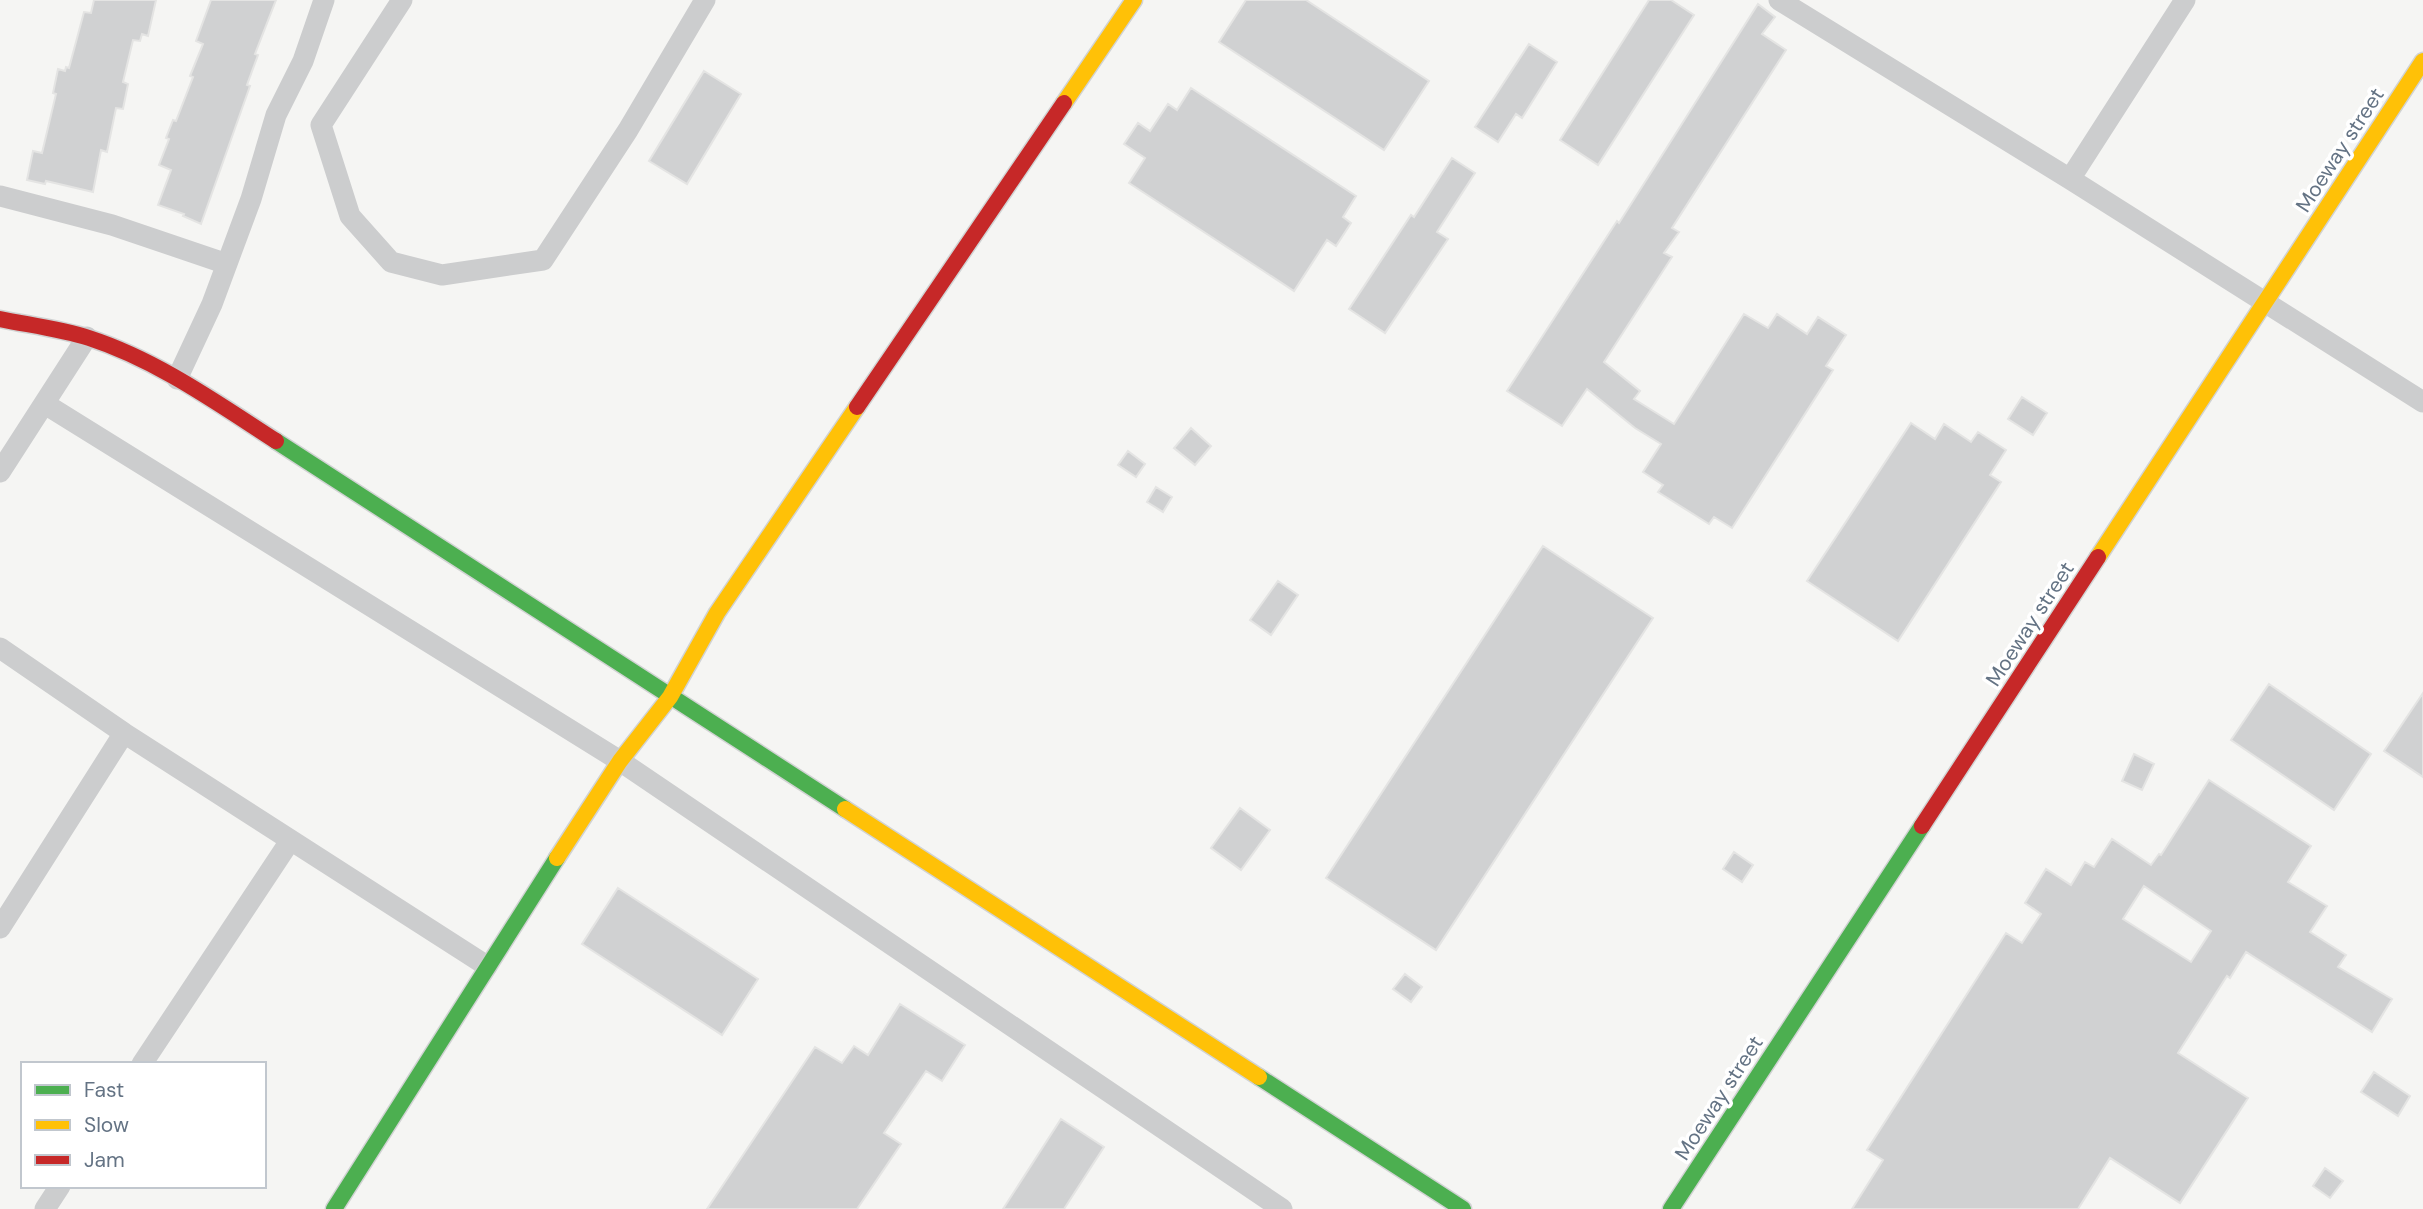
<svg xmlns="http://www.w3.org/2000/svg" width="2423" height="1209" font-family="'DM Sans',sans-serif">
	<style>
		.building { fill: #d0d1d2; stroke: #e4e4e3; stroke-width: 2; fill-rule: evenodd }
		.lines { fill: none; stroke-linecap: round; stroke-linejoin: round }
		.fast-casing { stroke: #d1d3d3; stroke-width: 19 }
		.slow-casing { stroke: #d1d3d3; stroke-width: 19 }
		.jam-casing { stroke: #d1d3d3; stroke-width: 19 }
		.street { stroke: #cccdce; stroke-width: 21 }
		.fast { stroke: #4caf50; stroke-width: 16 }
		.slow { stroke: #ffc107; stroke-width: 16 }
		.jam { stroke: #c62828; stroke-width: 16 }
		.labels { text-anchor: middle; stroke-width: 7; stroke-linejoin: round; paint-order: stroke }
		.street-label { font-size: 21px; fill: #647384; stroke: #fff }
	</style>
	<rect width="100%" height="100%" fill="#f5f5f3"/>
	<path class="building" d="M94 0H156L148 36 142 34 140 41 133 40 123 82 128 84 123 109 116 108 107 152 101 150 93 192 46 181 45 184 27 180 33 151 42 153 56 94 53 93 58 69 65 71 66 67 69 68 84 12 91 13Z
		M211 0H276L255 54 258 55 247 85 250 86 201 224 183 216 184 214 158 205 171 170 159 165 169 139 166 138 173 120 176 121 193 77 190 76 203 44 196 41Z
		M1246 0H1306L1429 81 1384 150 1219 42Z
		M1649 0H1671L1694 15 1598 165 1560 140Z
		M1758 4 1775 17 1762 34 1786 50 1672 228 1679 232 1664 253 1672 257 1604 362 1640 391 1634 399 1674 424 1744 314 1768 328 1777 314 1807 334 1818 317 1846 335 1826 366 1833 370 1732 528 1714 517 1709 524 1658 492 1663 485 1643 472 1661 444 1635 428 1587 389 1562 426 1507 391 1617 221 1619 223Z
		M1529 44 1557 62 1522 118 1516 114 1498 142 1475 127Z
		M704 71 741 94 687 184 649 161Z
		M1191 88 1356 196 1343 217 1351 223 1336 246 1327 240 1294 291 1129 183 1145 158 1124 144 1138 123 1150 131 1168 104 1177 110Z
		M1452 158 1475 173 1437 232 1448 239 1385 333 1349 309 1411 215 1414 217Z
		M2022 397 2047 413 2033 435 2008 419Z
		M1911 423 1935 439 1944 424 1971 442 1978 432 2006 450 1990 475 2001 482 1898 641 1807 581Z
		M1191 428 1211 446 1195 465 1174 448Z
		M1128 451 1145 464 1136 477 1118 465Z
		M1156 487 1172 497 1163 512 1147 502Z
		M1543 546 1653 618 1436 950 1326 878Z
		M1278 581 1298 595 1271 635 1250 620Z
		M2269 684 2371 754 2334 810 2231 740Z
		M2423 693V777L2384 751Z
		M2134 754 2154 764 2142 790 2122 781Z
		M2209 780 2311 846 2288 882 2327 906 2310 932 2346 955 2338 967 2392 999 2372 1032 2246 952 2230 978 2227 976 2178 1053 2248 1098 2180 1203 2110 1158 2078 1209H1852L1883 1160 1867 1150 2006 933 2022 943 2041 914 2025 903 2046 869 2071 885 2085 862 2094 867 2112 839 2151 865 2159 854 2161 855ZM2144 886 2211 931 2191 962 2123 919Z
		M1240 808 1270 830 1241 870 1211 848Z
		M1734 852 1753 865 1742 882 1723 869Z
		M618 888 758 979 722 1035 582 944Z
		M1405 974 1422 987 1411 1002 1393 989Z
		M900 1004 965 1045 942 1081 926 1071 884 1133 901 1144 857 1209H707L815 1047 842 1063 854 1046 868 1055Z
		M2374 1072 2410 1096 2398 1116 2361 1092Z
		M1061 1119 1104 1147 1064 1209H1003Z
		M2325 1168 2343 1181 2330 1198 2313 1186Z"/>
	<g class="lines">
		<g class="fast-casing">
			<path id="fast" d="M276 441 845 809
				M1259 1077 1463 1209
				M334 1209 557 858
				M1671 1209 1922 826"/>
		</g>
		<g class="slow-casing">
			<path id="slow" d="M1064 103 1134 0
				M2098 557 2423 61
				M845 809 1259 1077
				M557 858 620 761 670 697 717 613 857 407"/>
		</g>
		<g class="jam-casing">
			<path id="jam" d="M0 319C29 325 61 329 89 338 157 360 217 403 276 441
				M857 407 1064 103
				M1922 826 2098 557"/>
		</g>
		<path class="street" d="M402 0 321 125 350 216 391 262 442 275 543 260 628 130 705 0
			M1779 0 2070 179 2423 402
			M2070 179 2185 0
			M0 196 112 225 227 264
			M177 379 212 304 251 199 276 115 303 61 324 0
			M45 404 620 761 1282 1209
			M0 472 87 337
			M0 648 124 733
			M0 928 124 733 487 966
			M142 1064 290 841
			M45 1209 60 1186"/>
		<use href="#fast" class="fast"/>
		<use href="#slow" class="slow"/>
		<use href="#jam" class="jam"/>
	</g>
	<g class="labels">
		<g class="street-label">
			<text transform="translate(2340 150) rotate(-57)" y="7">Moeway street</text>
			<text transform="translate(2030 624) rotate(-57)" y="7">Moeway street</text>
			<text transform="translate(1719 1098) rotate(-57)" y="7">Moeway street</text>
		</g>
	</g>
	<rect x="21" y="1062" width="245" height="126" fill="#ffffff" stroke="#c1c7ce" stroke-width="2"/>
	<rect x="35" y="1085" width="35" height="10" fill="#4caf50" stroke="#c1c7ce" stroke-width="2"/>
	<text x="84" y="1097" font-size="21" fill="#647384">Fast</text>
	<rect x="35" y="1120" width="35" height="10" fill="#ffc107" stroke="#c1c7ce" stroke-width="2"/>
	<text x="84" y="1132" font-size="21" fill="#647384">Slow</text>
	<rect x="35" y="1155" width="35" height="10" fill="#c62828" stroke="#c1c7ce" stroke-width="2"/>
	<text x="84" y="1167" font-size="21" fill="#647384">Jam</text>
</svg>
